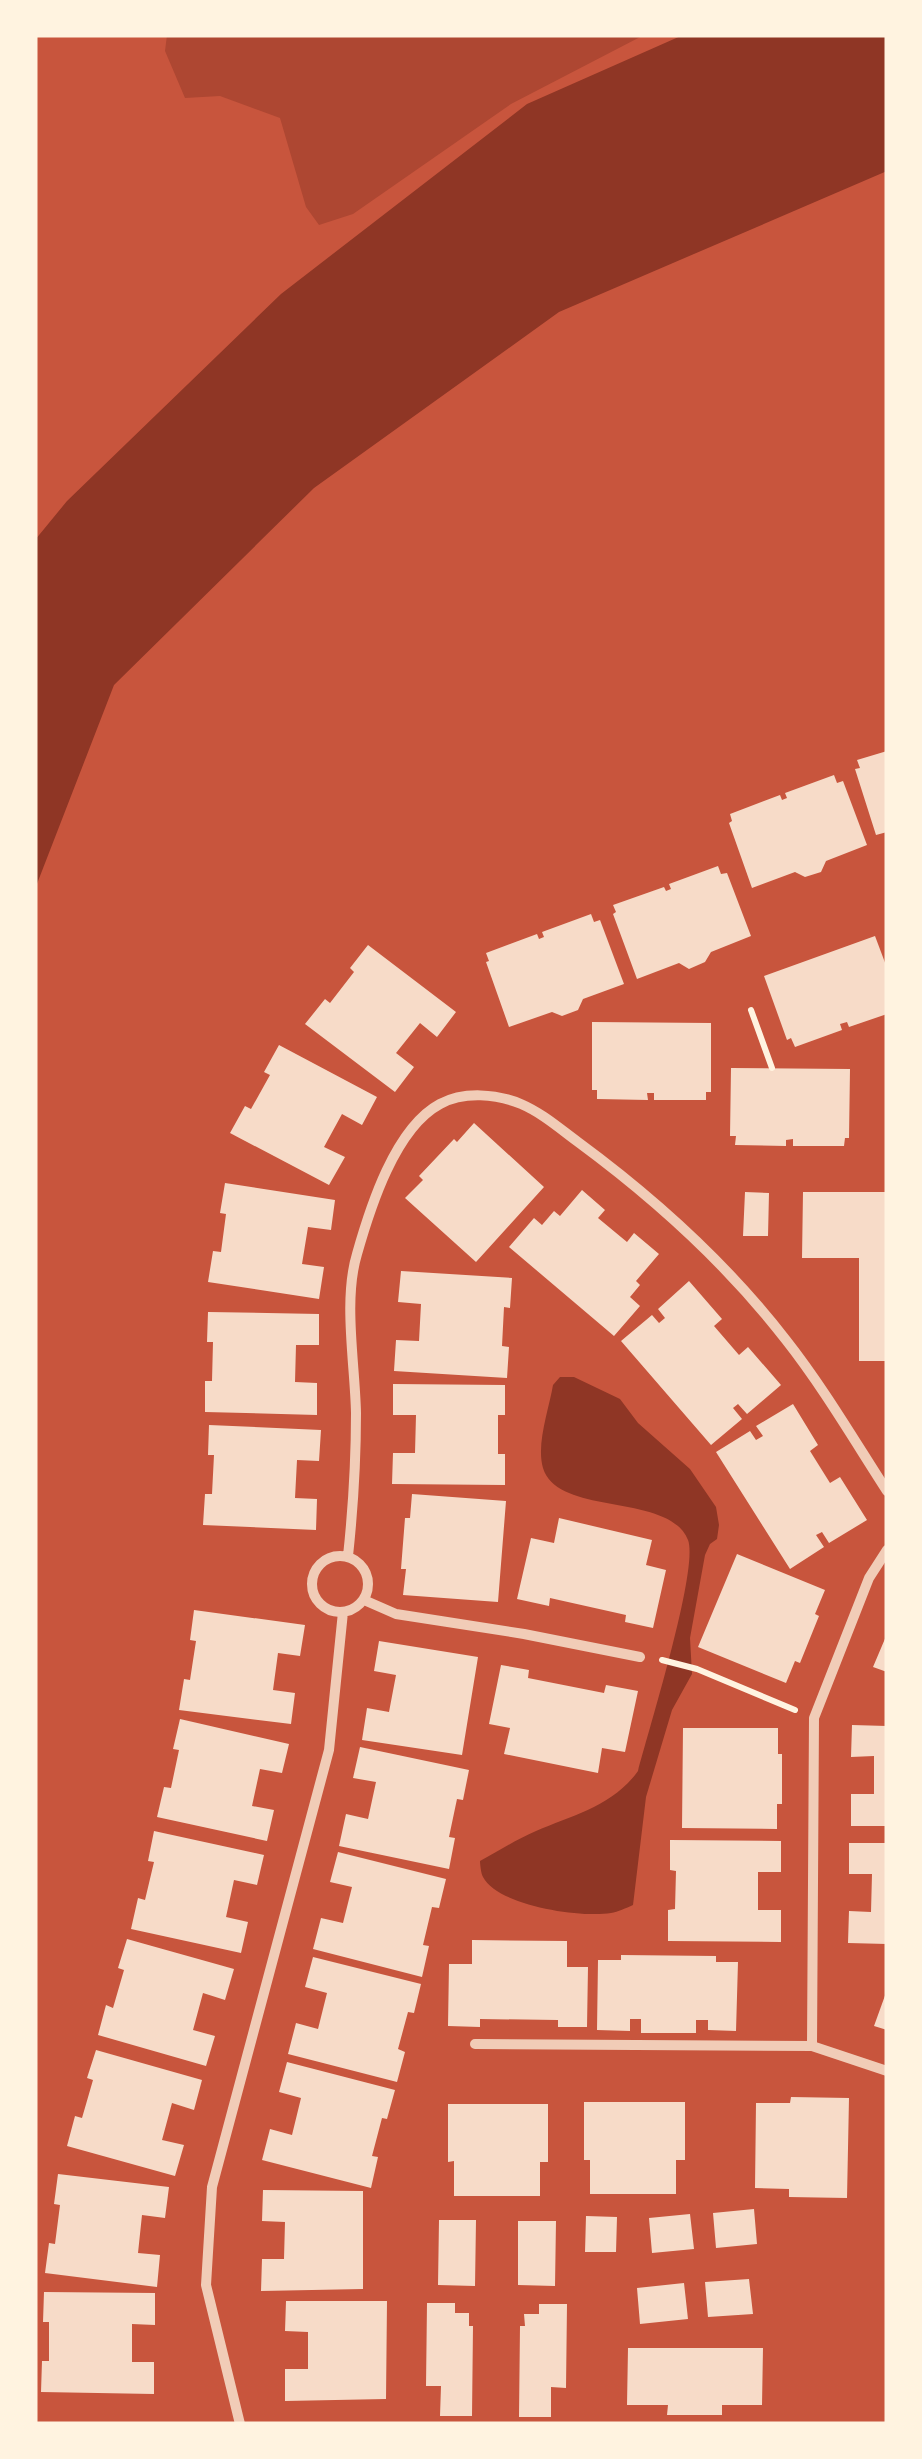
<svg xmlns="http://www.w3.org/2000/svg" width="922" height="2459" font-family="Literata,serif">
	<style>
		.green { fill: #ae4732 }
		.water { fill: #8f3625 }
		.building { fill: #f7dbc8 }
		.lines { fill: none; stroke-linecap: round; stroke-linejoin: round }
		.path { stroke: #fff3e0; stroke-width: 6 }
		.minor { stroke: #f1ccb7; stroke-width: 10 }
	</style>
	<rect width="100%" height="100%" fill="#c8553d"/>
	<path class="green" d="M167 35H644L511 104 353 214 319 225 306 207 280 118 220 96 185 98 165 51Z"/>
	<path class="water" d="M683 35H887V171L559 312 314 488 114 685 35 889V540L67 501 281 294 527 104Z
		M560 1377H574L620 1399 638 1423 690 1469 716 1507 719 1525 717 1539 710 1544 705 1555 690 1638 692 1674 672 1710 646 1797 633 1905C626 1908 618 1912 611 1913 581 1918 498 1906 483 1877 481 1874 480 1864 480 1861 499 1851 517 1839 536 1831 573 1815 613 1806 638 1771 648 1732 699 1569 688 1540 669 1492 558 1517 543 1468 536 1444 549 1409 553 1385Z"/>
	<path class="building" d="M887 751V832L876 835 855 769 860 768 857 760Z
		M834 775 837 783 843 781 867 845 826 861 821 872 805 877 795 872 752 888 729 823 732 821 730 814 780 795 782 800 787 798 785 793Z
		M718 866 721 874 727 873 751 936 711 952 705 962 689 969 679 963 637 979 613 914 616 912 613 905 664 887 666 891 671 889 669 884Z
		M591 914 594 922 600 920 624 984 583 999 578 1010 562 1016 552 1012 509 1027 486 962 489 961 486 953 537 934 539 939 544 937 542 932Z
		M875 936 887 968V1014L849 1027 847 1022 840 1024 842 1030 795 1047 791 1038 787 1040 764 976Z
		M368 945 456 1012 437 1037 420 1023 396 1053 414 1067 395 1092 305 1024 325 999 330 1003 354 972 350 968Z
		M592 1022 711 1023V1092H706V1100H654V1093H647L648 1100 597 1099V1090H592Z
		M279 1045 377 1097 362 1125 342 1114 324 1147 345 1157 329 1185 230 1133 245 1106 251 1109 270 1075 264 1072Z
		M731 1068 850 1069 849 1138H845L844 1146H793V1139L786 1140V1146L735 1145 736 1136H730Z
		M474 1123 544 1187 476 1262 405 1198 423 1180 419 1176 454 1139 457 1142Z
		M225 1183 335 1200 331 1230 308 1227 302 1264 324 1267 319 1299 208 1282 213 1251 221 1252 226 1214 220 1213Z
		M582 1190 605 1210 598 1218 627 1242 634 1233 659 1254 636 1281 640 1285 630 1297 640 1306 614 1336 509 1247 534 1218 542 1225 554 1211 560 1216Z
		M745 1192 769 1193 768 1236H743Z
		M803 1192H887V1361H859V1258H802Z
		M401 1271 512 1278 510 1308 504 1307 502 1346 509 1347 507 1378 394 1371 396 1340 419 1341 421 1304 398 1302Z
		M689 1281 722 1319 714 1326 739 1355 748 1347 781 1385 747 1414 738 1404 733 1408 742 1419 711 1445 621 1341 652 1315 659 1323 665 1318 658 1309Z
		M208 1312 319 1314V1345H296L295 1382 317 1383V1415L205 1412V1381H212L213 1342H207Z
		M393 1384 505 1385V1415H498V1454H505V1485L392 1484 393 1453H415L416 1415H393Z
		M793 1404 818 1445 810 1451 830 1483 840 1477 867 1520 829 1543 822 1532 816 1535 824 1547 790 1569 716 1452 750 1431 756 1440 763 1436 756 1426Z
		M209 1425 321 1430 319 1461 297 1460 295 1498 317 1499 316 1530 203 1525 205 1494H212L214 1455H208Z
		M412 1494 506 1501 498 1602 403 1595 406 1569H401L405 1518H410Z
		M559 1518 652 1540 646 1565 666 1570 653 1628 625 1622 626 1615 550 1598 549 1606 517 1599 531 1538 554 1543Z
		M737 1554 825 1590 815 1614 819 1616 800 1663 795 1661 786 1683 698 1647Z
		M194 1610 305 1625 300 1656 278 1653 273 1690 295 1693 291 1724 179 1710 184 1679 190 1680 196 1641 190 1640Z
		M887 1634V1672L873 1667Z
		M379 1641 478 1657 462 1755 362 1740 367 1708 389 1712 396 1675 374 1671Z
		M501 1665 529 1670 528 1678 604 1693 606 1685 638 1691 625 1752 602 1748 598 1773 504 1754 510 1728 489 1724Z
		M180 1719 289 1744 282 1773 260 1769 252 1806 274 1810 267 1841 157 1817 164 1787 171 1788 179 1750 173 1749Z
		M852 1725 887 1726V1826H851V1794H874V1756L851 1757Z
		M683 1728H778V1754H782V1804H777V1829L682 1828Z
		M360 1747 469 1770 463 1800 457 1799 449 1837 455 1838 449 1869 339 1846 346 1814 368 1819 376 1782 353 1778Z
		M154 1831 264 1855 257 1885 234 1880 226 1917 248 1922 241 1953 131 1929 138 1898 145 1900 154 1862 148 1861Z
		M670 1840 781 1841V1872H758V1910H781V1942L668 1941V1910L675 1909 676 1871 670 1870Z
		M849 1843H887V1944L848 1943 849 1911 871 1912 872 1874H849Z
		M338 1852 446 1879 439 1908 432 1907 423 1945 429 1946 422 1977 313 1949 321 1918 343 1923 352 1887 330 1882Z
		M127 1939 234 1969 225 2000 203 1993 193 2030 215 2036 206 2066 98 2035 106 2005 113 2008 124 1970 118 1968Z
		M472 1940 567 1941V1967H588L587 2027H558V2020L480 2019V2027L448 2026 449 1964H472Z
		M621 1955 716 1956V1962H738L736 2031 708 2030V2020H696V2033H641V2019H630V2031L597 2030 598 1960H621Z
		M313 1957 421 1984 414 2013 408 2012 398 2049 405 2052 397 2082 288 2054 296 2023 318 2029 327 1993 305 1987Z
		M887 1990V2030L874 2026Z
		M96 2050 202 2080 194 2110 172 2103 162 2140 184 2145 175 2176 67 2146 75 2116 82 2118 93 2080 87 2078Z
		M287 2062 395 2090 387 2119 382 2118 372 2156 378 2157 371 2188 262 2160 270 2129 292 2135 301 2098 279 2092Z
		M791 2097 849 2098 847 2198 789 2197V2189L755 2188 756 2103H790Z
		M584 2102H685V2160H676V2194H590V2160H584Z
		M448 2104H548V2162H540V2196H454V2161L448 2162Z
		M58 2174 169 2187 165 2218 142 2215 138 2253 160 2255 157 2287 45 2273 49 2243 55 2244 60 2205 54 2204Z
		M263 2190 363 2191V2289L261 2291 262 2259H284L285 2222 262 2221Z
		M754 2209 757 2244 716 2248 713 2213Z
		M690 2214 694 2249 652 2253 649 2218Z
		M586 2216 617 2217 616 2252H585Z
		M439 2220H476L475 2286 438 2285Z
		M518 2221H556L555 2286 518 2285Z
		M749 2279 753 2314 708 2317 705 2282Z
		M684 2283 688 2319 640 2324 637 2288Z
		M44 2292 155 2293V2325L132 2324V2362H154V2394L41 2392 42 2361H49V2322H43Z
		M286 2301H387L386 2399 285 2401V2369H308V2332L285 2331Z
		M427 2303H455V2313H469V2326H473L472 2416H440L441 2386H426Z
		M539 2304H567L566 2388 551 2387V2417H519L520 2326H525L524 2314H539Z
		M628 2348H763L762 2405H722V2415H667L668 2405H627Z"/>
	<g class="lines">
		<path class="path" d="M751 1010 772 1068
			M662 1660 697 1669 795 1710"/>
		<path class="minor" d="M348 1556C353 1509 356 1461 356 1413 355 1364 343 1300 357 1254 370 1208 395 1128 440 1104 464 1091 497 1094 521 1104 542 1113 559 1128 578 1142 654 1198 728 1265 786 1340 823 1387 854 1440 887 1491
			M312 1584a28 28 0 1 1 56 0a28 28 0 1 1-56 0Z
			M364 1600 396 1614 524 1634 640 1657
			M475 2044 812 2046 887 2071
			M812 2046 814 1718 869 1578 887 1550
			M240 2424 206 2285 212 2187 329 1750 343 1612"/>
	</g>
	<rect width="922" height="2459" fill="none" stroke="#fff3e0" stroke-width="75"/>
</svg>
